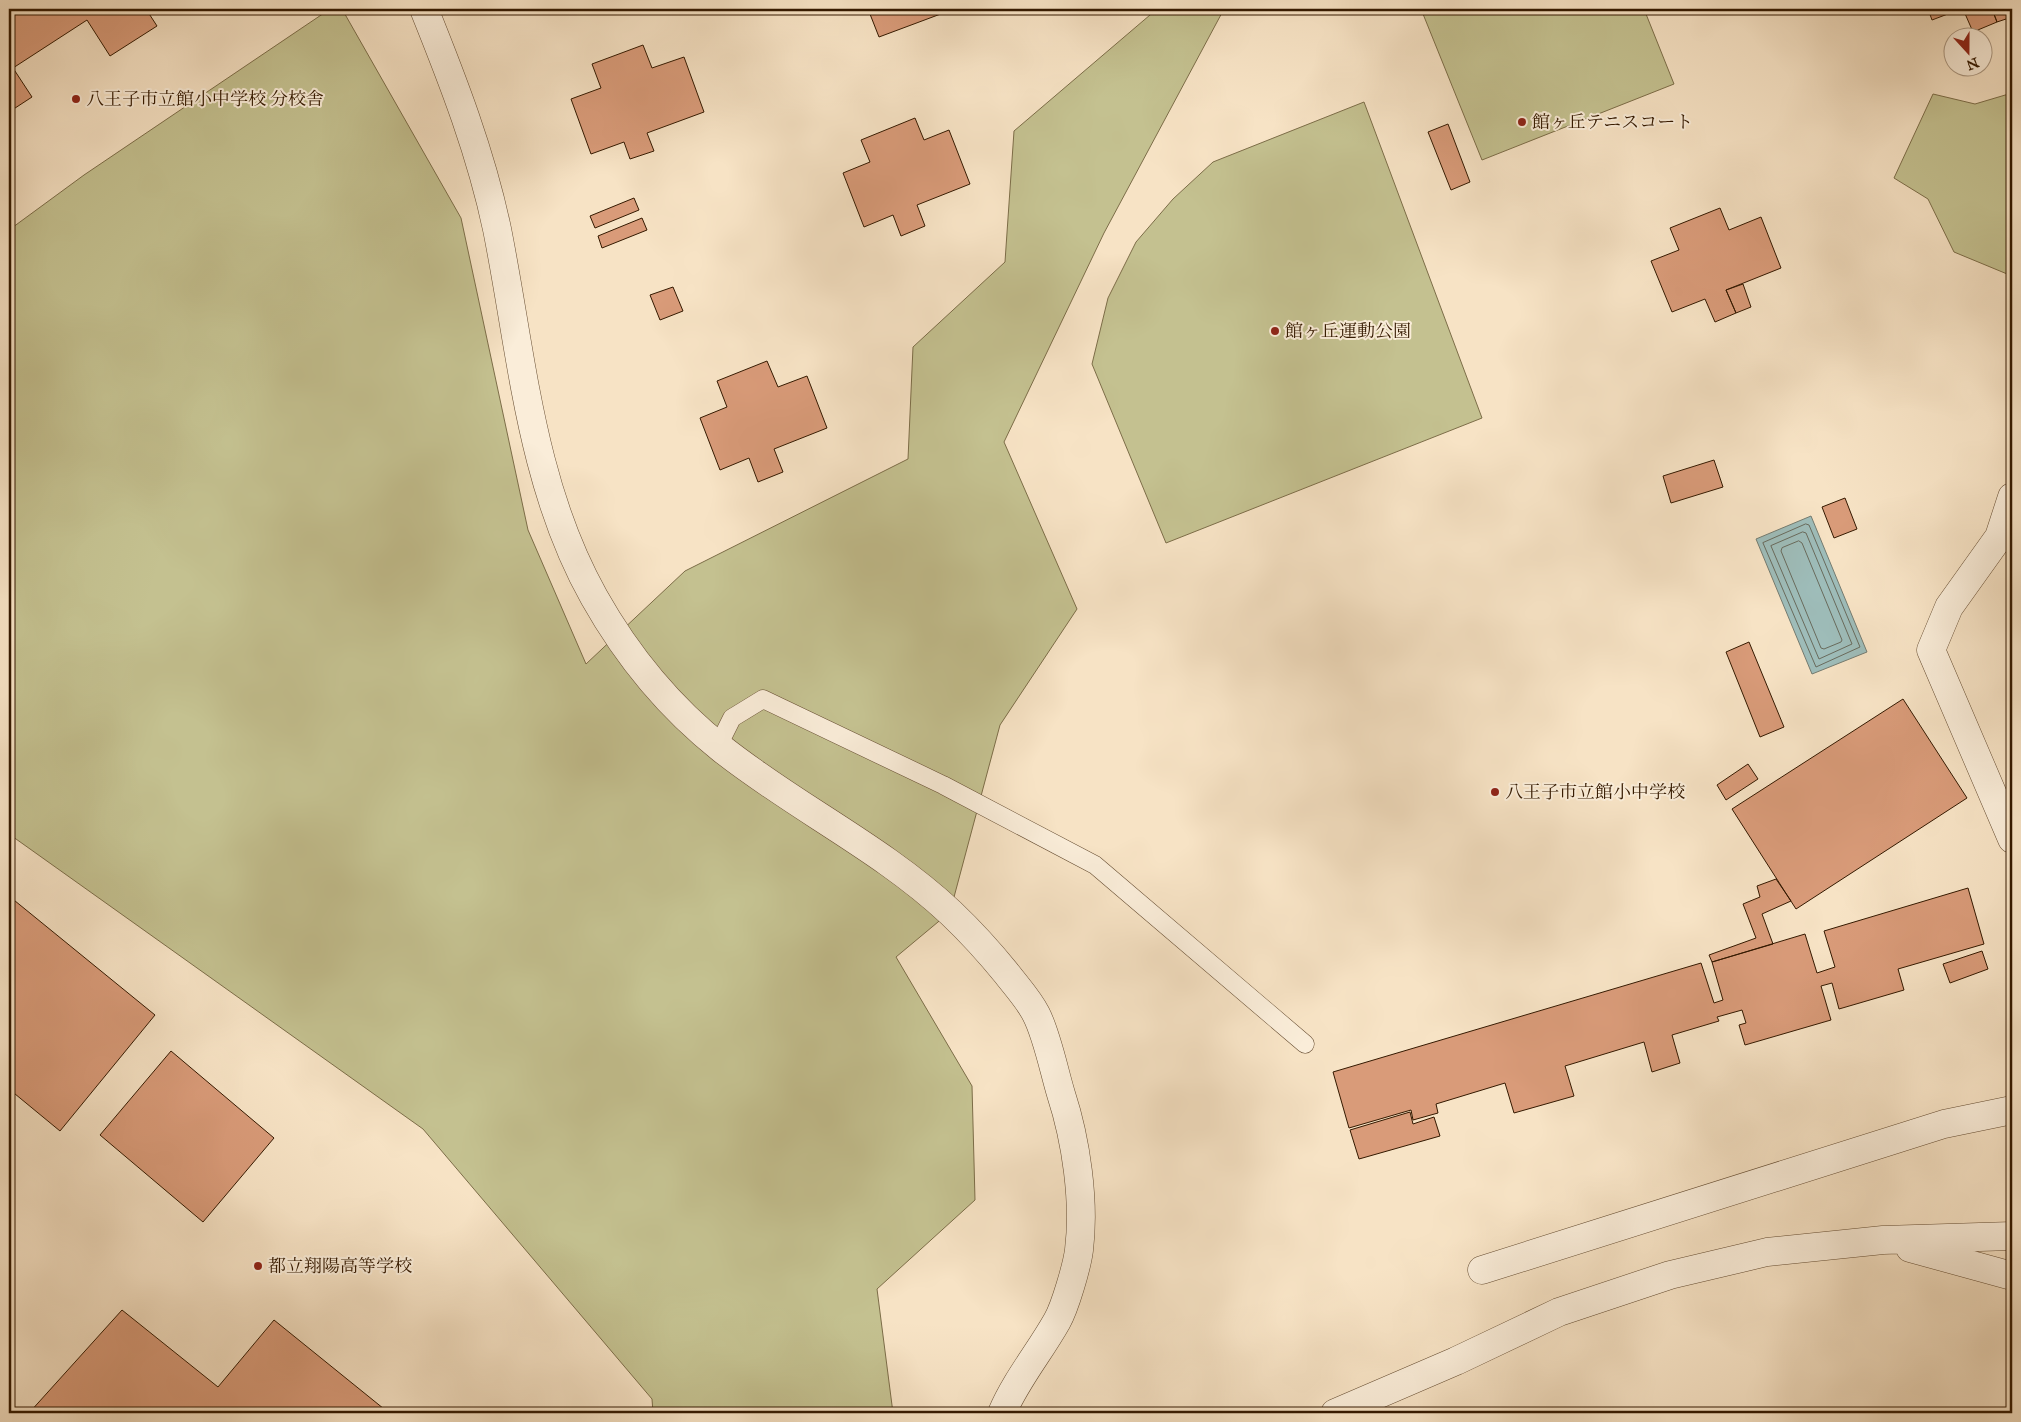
<svg xmlns="http://www.w3.org/2000/svg" width="2021" height="1422" font-family="'IM FELL Great Primer','Noto Serif JP',serif">
	<style>
		.green { fill: #c4c190; stroke: #7c6d48 }
		.water { fill: #9ebdba; stroke: #747b70 }
		.lines { fill: none; stroke-linecap: round; stroke-linejoin: round }
		.shore { stroke: #696b5d; stroke-width: 1 }
		.building { fill: #d99b79; stroke: #341900 }
		.service-casing { stroke: #654c31; stroke-width: 19 }
		.pedestrian-casing { stroke: #654c31; stroke-width: 29 }
		.tertiary-casing { stroke: #654c31; stroke-width: 29 }
		.service { stroke: #faedd9; stroke-width: 18 }
		.pedestrian { stroke: #faedd9; stroke-width: 28 }
		.tertiary { stroke: #faedd9; stroke-width: 28 }
		.poi-dot { fill: #8f2418; stroke: #faedd9; stroke-width: 2 }
		.labels { text-anchor: middle; stroke-width: 4; stroke-linejoin: round; paint-order: stroke }
		.poi-label { font-size: 18px; fill: #341900; stroke: #faedd9; text-anchor: start }
	</style>
	<rect width="100%" height="100%" fill="#f7e3c5"/>
	<filter id="stains"><feTurbulence type="fractalNoise" baseFrequency=".004" numOctaves="4"/><feColorMatrix values="0 0 0 0 .2 0 0 0 0 .09 0 0 0 0 .02 0 0 0 .5 -.17"/></filter>
	<radialGradient id="worn" r=".72"><stop offset=".6" stop-color="#630" stop-opacity="0"/><stop offset="1" stop-color="#630" stop-opacity=".3"/></radialGradient>
	<path class="green" d="M330 9H342L461 218 528 530 586 664 685 571 908 459 913 347 1005 262 1014 131 1157 9H1224L1104 233 1004 442 1077 609 1000 725 950 912 896 957 972 1086 975 1200 877 1289 893 1413H653L652 1399 423 1129 9 834V230L84 175Z
		M1421 9H1644L1674 84 1482 160Z
		M2012 93V276L1954 252 1928 199 1894 178 1933 94 1975 104Z
		M1364 102 1482 418 1166 543 1092 364 1108 298 1136 242 1173 199 1213 162Z"/>
	<path class="water" d="M1811 516 1867 652 1812 674 1756 539Z"/>
	<g class="lines">
		<path class="shore" d="M1806 524 1809 525 1860 647 1816 667 1763 543Z
			M1803 532 1806 533 1852 644 1819 659 1771 546Z
			M1799 541 1802 543 1842 640 1841 642 1824 649 1821 648 1781 551 1782 548Z"/>
	</g>
	<path class="building" d="M18 9H146L157 26 110 56 87 20 13 68 32 97 9 112V15Z
		M868 9H954L879 37Z
		M1928 9H1961L1932 20Z
		M1963 9H1992L1997 22 1973 32Z
		M1992 9H2006L2009 18 1997 22Z
		M643 45 652 68 684 57 704 112 647 133 654 151 630 159 624 142 591 154 571 99 601 88 592 64Z
		M915 118 924 140 949 130 970 184 917 205 925 226 901 236 893 215 864 227 843 173 870 162 861 140Z
		M1448 124 1470 182 1451 190 1428 132Z
		M634 198 639 210 595 228 590 216Z
		M1720 208 1729 230 1761 217 1781 268 1726 290 1736 313 1715 322 1705 299 1672 312 1651 261 1679 250 1670 228Z
		M642 218 647 230 602 248 598 236Z
		M1743 284 1751 307 1736 313 1726 290Z
		M673 287 683 311 660 320 650 295Z
		M767 361 778 387 807 376 827 428 774 449 783 472 758 482 749 458 720 470 700 418 727 407 717 381Z
		M1714 460 1723 487 1671 503 1663 476Z
		M1845 498 1857 529 1834 538 1822 507Z
		M1749 642 1784 727 1760 737 1726 652Z
		M1903 699 1967 798 1796 909 1732 809Z
		M1748 764 1758 779 1726 800 1717 785Z
		M1776 879 1791 901 1762 914 1773 944 1712 962 1709 955 1756 938 1743 904 1760 897 1757 886Z
		M1968 888 1984 944 1898 969 1904 990 1839 1009 1832 983 1821 986 1831 1020 1745 1045 1739 1025 1746 1023 1742 1010 1717 1017 1719 1021 1672 1035 1680 1063 1652 1072 1644 1042 1565 1066 1574 1096 1514 1113 1505 1083 1436 1104 1438 1113 1413 1120 1411 1110 1349 1128 1333 1072 1701 963 1714 1003 1723 1000 1712 962 1805 934 1817 973 1835 967 1824 931Z
		M9 896 155 1015 60 1131 9 1089Z
		M1982 951 1988 969 1950 983 1943 964Z
		M171 1051 274 1138 203 1222 100 1135Z
		M1410 1112 1413 1124 1434 1117 1440 1136 1359 1159 1350 1130Z
		M122 1310 218 1387 274 1320 389 1413H29Z"/>
	<g class="lines">
		<g class="service-casing">
			<path id="service" d="M718 746 732 718 763 699 943 785 1095 865 1305 1044"/>
		</g>
		<g class="pedestrian-casing">
			<path id="pedestrian" d="M2012 497 1999 537 1949 607 1931 650 2012 839"/>
		</g>
		<g class="tertiary-casing">
			<path id="tertiary" d="M424 9C453 81 481 153 497 229 522 354 530 483 594 597 626 654 670 708 722 749 795 807 883 849 951 913 971 932 990 953 1007 974 1017 987 1029 1000 1036 1014 1047 1035 1054 1071 1061 1094 1076 1140 1085 1201 1079 1250 1077 1266 1065 1307 1057 1321 1039 1353 1016 1380 1002 1413
				M1910 1248 2012 1276
				M1482 1270 1944 1124 2012 1110
				M1335 1413 1456 1361 1559 1312 1670 1275 1767 1252 1883 1240 2012 1236"/>
		</g>
		<use href="#service" class="service"/>
		<use href="#pedestrian" class="pedestrian"/>
		<use href="#tertiary" class="tertiary"/>
	</g>
	<g class="poi-dot">
		<circle cx="76" cy="99" r="5"/>
		<circle cx="1522" cy="122" r="5"/>
		<circle cx="1275" cy="331" r="5"/>
		<circle cx="1495" cy="792" r="5"/>
		<circle cx="258" cy="1266" r="5"/>
	</g>
	<g class="labels">
		<g class="poi-label">
			<text x="86" y="105">八王子市立館小中学校 分校舎</text>
			<text x="1532" y="128">館ヶ丘テニスコート</text>
			<text x="1285" y="337">館ヶ丘運動公園</text>
			<text x="1505" y="798">八王子市立館小中学校</text>
			<text x="268" y="1272">都立翔陽高等学校</text>
		</g>
	</g>
	<rect width="2021" height="1422" fill="none" stroke="#f7e3c5" stroke-width="30"/>
	<rect x="10" y="10" width="2001" height="1402" fill="none" stroke="#341900" stroke-width="2.5"/>
	<rect x="15" y="15" width="1991" height="1392" fill="none" stroke="#341900"/>
	<g transform="translate(1968 52) rotate(159)"><circle r="24" fill="#faedd9" stroke="#ab9882"/>
	<path d="M0-4L9 19L0 12L-9 19Z" fill="#8f2418"/>
	<text y="-8" font-size="14" font-weight="bold" text-anchor="middle" fill="#341900">N</text>
	</g>
	<rect width="100%" height="100%" filter="url(#stains)"/>
	<rect width="100%" height="100%" fill="url(#worn)"/>
</svg>
